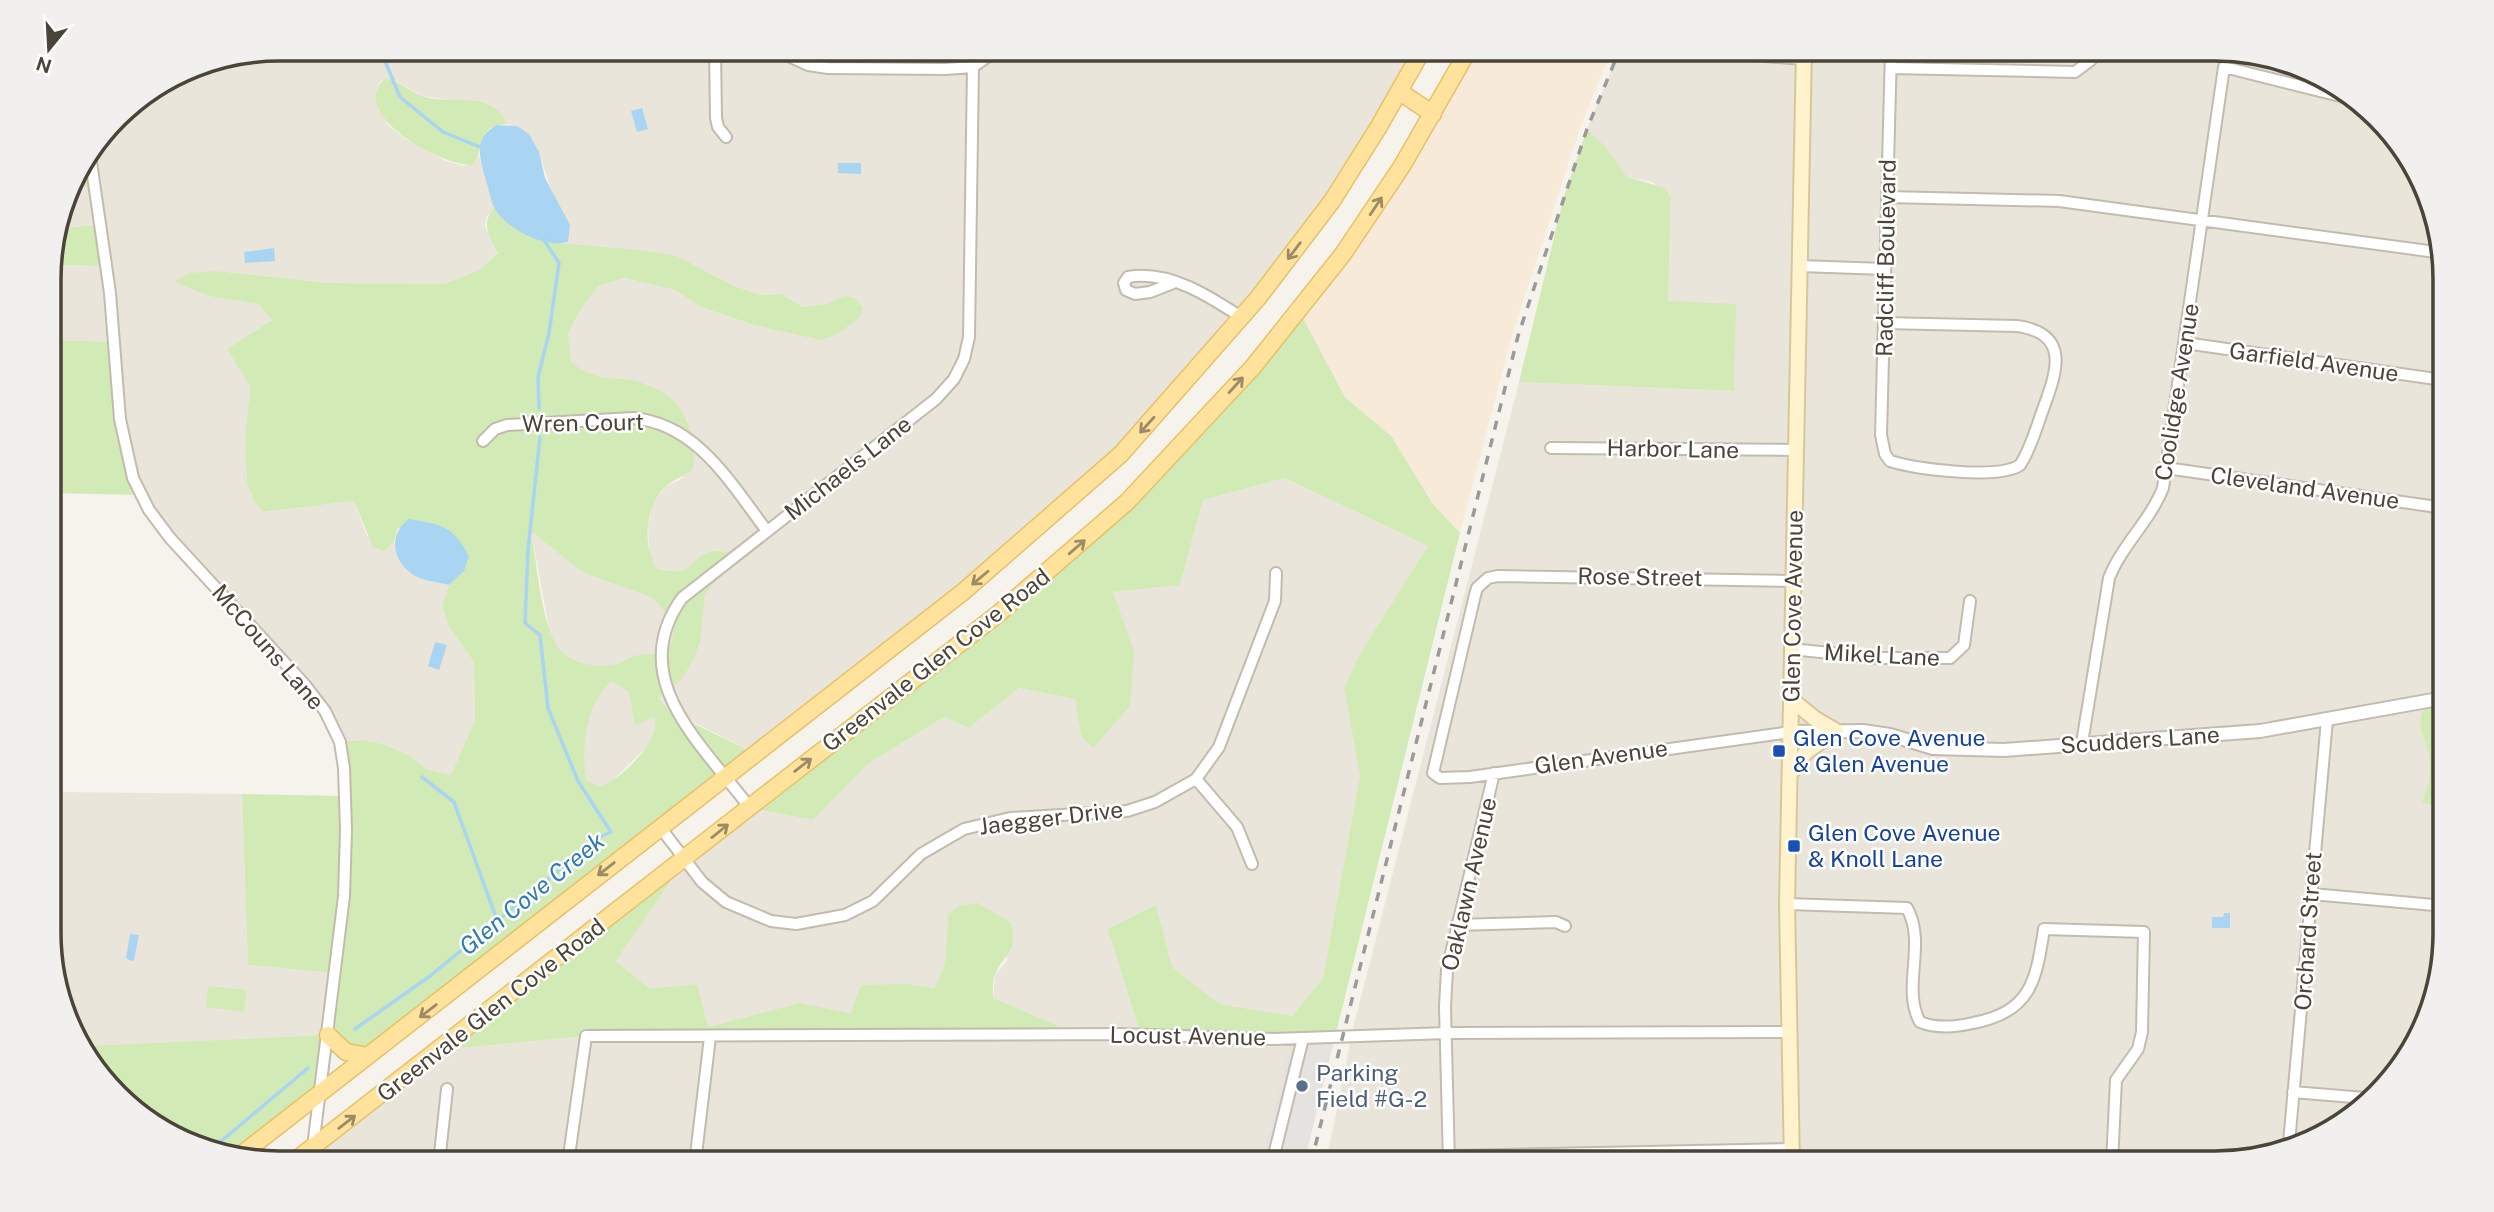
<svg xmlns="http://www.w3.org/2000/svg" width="2494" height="1212" font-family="'Public Sans',sans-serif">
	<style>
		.residential { fill: #eae5da }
		.commercial { fill: #f7ead8 }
		.green { fill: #d2eab5; fill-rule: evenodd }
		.parking { fill: #e5e3e0 }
		.water { fill: #a9d4f2 }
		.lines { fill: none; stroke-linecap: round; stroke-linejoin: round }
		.stream { stroke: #a9d4f2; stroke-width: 3.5 }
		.minor-casing { stroke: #c2bbae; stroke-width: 14 }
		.tertiary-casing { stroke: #c2bbae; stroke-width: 16 }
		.secondary-casing { stroke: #d6c79b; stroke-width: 18 }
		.primary-casing { stroke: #e6c16a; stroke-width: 19 }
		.minor { stroke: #fff; stroke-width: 10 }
		.tertiary { stroke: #fff; stroke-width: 12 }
		.secondary { stroke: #fff3cd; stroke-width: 14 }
		.primary { stroke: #ffe39c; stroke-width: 16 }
		.rail { stroke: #9a9a9a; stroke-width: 3.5; stroke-dasharray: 9 9; stroke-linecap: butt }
		.oneway { stroke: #9c8c66 }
		.transit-dot { fill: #1a4fb4; stroke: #fff; stroke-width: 2.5 }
		.service-dot { fill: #5c6f8a; stroke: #fff; stroke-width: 2.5 }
		.labels { text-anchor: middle; stroke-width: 5; stroke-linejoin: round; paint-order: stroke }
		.street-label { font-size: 23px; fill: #4b4439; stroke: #fff }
		.transit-label { font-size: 23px; fill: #164399; stroke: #fff; text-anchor: start }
		.service-label { font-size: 23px; fill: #4e5e75; stroke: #fff; text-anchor: start }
		.water-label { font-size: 24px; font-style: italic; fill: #2e7ab2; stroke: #fff }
		.rim { fill: none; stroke: #4b4439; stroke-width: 3.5 }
	</style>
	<rect width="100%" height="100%" fill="#f6f3ec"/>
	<path class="residential" d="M279 49H1423L1332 201 1121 454 754 753 680 715 590 802 555 661 531 530 582 572 682 598 705 554 687 570 676 573 657 569 650 558 648 526 653 502 667 486 683 478 688 421 670 399 647 384 586 375 571 362 568 333 581 309 598 286 625 278 675 290 701 307 754 325 787 330 844 296 826 304 803 307 781 294 760 295 732 285 677 256 564 244 568 242 539 152 517 126 507 124 504 118 459 101 422 96 393 79 386 78 379 83 377 104 388 125 404 138 446 161 464 166 476 161 478 153 494 207 486 218 485 227 498 252 479 270 444 284 328 283 218 271 175 281 209 296 258 304 272 320 227 349 250 387 245 439 247 483 255 503 265 512 354 501 366 534 384 551 394 542 402 564 426 580 449 585 442 605 448 625 474 662 475 720 451 775 426 769 411 756 383 744 361 740 340 742 325 711 170 538 133 478 114 342 50 340V265L106 266 100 224 59 229 71 183 95 187 90 155 127 106 191 66Z
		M1620 49H2215L2316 73 2398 139 2443 250 2445 933 2421 1034 2342 1124 2229 1163H1326L1354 1024 1519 382 1734 391 1668 301 1671 197 1652 182 1627 177 1605 146 1587 129Z
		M1283 478 1428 546 1359 655 1344 688 1360 776 1323 978 1292 1016 1220 1004 1172 967 1156 906 1141 1035 1303 1038 1272 1163H310L312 1148 440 1050 586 1036 1076 1033 993 998 995 976 1008 959 948 916 945 965 934 988 908 984 851 1013 799 1003 708 1027 650 989 616 961 685 860 750 808 813 820 868 764 944 717 969 728 1019 688 1075 699 1081 736 1134 652 1112 592 1180 585 1203 500Z
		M51 792 242 794 248 965 336 973 328 1035 85 1046 51 963Z"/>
	<path class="commercial" d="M1467 49H1612L1580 128 1512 335 1460 533 1432 503 1392 437 1345 397 1299 311 1356 237Z
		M1793 1148 1794 1163H1730V1150Z"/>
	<path class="green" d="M386 78C400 81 411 93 425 97 455 105 491 89 507 124 475 126 485 148 473 165 442 167 344 113 386 78Z
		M1587 129 1605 146 1627 177 1665 188 1671 197 1668 301 1736 304 1734 391 1519 382 1564 196Z
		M90 155 95 188 71 183Z
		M494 207 503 219 546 242 639 250 677 256 732 285 760 295 781 294 803 307 826 304 844 296 855 298 863 308 860 317 836 335 821 340 754 325 701 307 675 290 625 278 598 286 581 309 568 333 571 362C599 386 619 373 648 385 686 400 696 431 693 469 684 476 673 480 665 487 645 506 642 546 657 569 698 579 687 555 714 551 721 550 730 554 737 555L705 594 700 641 693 661 681 680 658 698 670 712 754 753 368 1056 328 1036 321 1091 242 1154 178 1139 96 1073 85 1046 327 1035 335 973 248 965 242 794 345 796 340 742 361 740 383 744 411 756 426 769 451 775 475 720 474 662 448 625 442 605 449 585 464 571 398 527 394 542 384 551 373 547 354 501 264 512 255 503 247 483 245 439 250 387 227 349 272 320 258 304 209 296 174 282 189 273 218 271 328 283 444 284 479 270 498 253C488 234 481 225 494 207ZM531 531 582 572 648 596 658 603 673 623C676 663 653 650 631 657 626 659 622 663 617 664 599 668 574 665 561 651 541 629 537 562 531 531ZM612 681 629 692 635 725 655 717C660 743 622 778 600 787L586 780C581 749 586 702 612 681Z
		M100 224 106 266 50 265 59 229Z
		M1299 311 1345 397 1392 437 1432 503 1460 533 1335 1037 1141 1035 1108 929 1156 905 1172 967 1220 1004 1292 1016 1323 978 1360 776 1344 688 1359 655 1428 546 1284 478 1203 500 1180 585 1113 592 1134 652 1130 706 1093 748 1081 736 1075 699 1019 688 969 728 944 717 868 764 813 820 750 808 1078 547Z
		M50 340 114 342 120 419 141 495 50 493Z
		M2444 705V722L2435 726V786L2445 790V808L2422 802C2427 789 2431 778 2430 763 2429 745 2414 725 2424 709Z
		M685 860 616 961 650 989 697 984 708 1027 799 1003 851 1013 861 985 908 984 934 988 945 965 948 915 959 906 978 903 1011 923C1018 955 1004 952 995 975 992 981 993 992 993 998L1078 1034 586 1036 440 1050Z
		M208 986 247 990 244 1012 206 1007Z"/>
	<path class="parking" d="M1335 1037 1304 1163H1261L1292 1038Z"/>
	<path class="water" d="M642 108 648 129 637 132 631 111Z
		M497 125 517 126 529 134 539 152 545 178 570 225 568 242C546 249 504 228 494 207 490 199 489 189 486 181 480 158 472 138 497 125Z
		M838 163H861V174L838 173Z
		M274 248 275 261 245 263 244 252Z
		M409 519C443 525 452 525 469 556L464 571 449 585C437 582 422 581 412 574 391 559 389 533 409 519Z
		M435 642 447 645 439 670 428 666Z
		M2224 913H2230V928H2212V917H2223Z
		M130 934 139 935 134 960 131 961 126 958Z"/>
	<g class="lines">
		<path class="stream" d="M380 49 400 97 443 132 480 147
			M539 409 538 377 549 333 559 263 544 240
			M422 777 454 802 497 920
			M355 1029 430 976 600 837 611 832 578 781 548 708 540 635 525 623 528 550 540 437
			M213 1148 308 1068"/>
		<g class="minor-casing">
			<path id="minor" d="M715 49 716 118 718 127 726 137
				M773 49 808 65 828 68 945 69 973 67 998 49
				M1701 51 1804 59
				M1891 68 2075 72 2091 60 2094 49
				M90 155 110 293 120 419 133 478 149 510 170 538 305 685 325 711 340 742 344 768 346 830 344 896 311 1163
				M1887 197 2059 201 2443 253
				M1800 266 1885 269
				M1173 283 1150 292 1135 294 1126 290 1124 283 1128 277C1169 270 1209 296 1241 317
				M1884 323 2017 326C2075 334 2054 378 2041 415 2035 432 2030 450 2020 465 1998 480 1916 469 1890 461L1885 454 1881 435 1891 49
				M2185 343 2443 380
				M483 441 495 429 507 425 633 418C698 424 731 484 767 531
				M1551 448 1796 450
				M2166 468 2444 508
				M1791 649 1879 658H1950L1964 645 1970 601
				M1791 732 1470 777 1440 778 1433 773 1475 595 1477 588 1488 578 1498 576 1792 581
				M2082 743 2109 578C2122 545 2150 521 2163 488L2224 67 2348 98
				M1196 779 1237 827 1252 864
				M750 808C703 745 624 679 682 598L936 399 954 379 964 359 969 337 973 67
				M660 827 702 882 726 902 771 921 796 924 845 915 873 901 921 854 964 829 1010 818 1127 811 1155 802 1196 779 1219 747 1275 601 1276 573
				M2312 894 2445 906
				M1787 904 1907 908C1927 944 1901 988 1920 1022 1937 1029 1956 1027 1973 1023 2031 1012 2036 981 2044 929L2144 932 2142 1032 2138 1049 2116 1080 2112 1163
				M1456 925 1556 922 1565 926
				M2293 1092 2365 1098
				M2289 1143 2327 720
				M1350 1158 1792 1149
				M439 1163 447 1089
				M568 1163 586 1036 1119 1034 1274 1039 1446 1033 1789 1032
				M695 1163 710 1037
				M1272 1163 1303 1038
				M1449 1163 1445 1007 1447 970 1494 773"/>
		</g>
		<g class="tertiary-casing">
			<path id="tertiary" d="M1791 732 1863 731 1890 735 1933 748 2004 750 2260 731 2444 698"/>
		</g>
		<g class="secondary-casing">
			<path id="secondary" d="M1790 774 1806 752 1836 731 1814 718 1791 699
				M1792 1163 1787 904 1804 49"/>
		</g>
		<g class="primary-casing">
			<path id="primary" d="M1400 92 1433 114
				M328 1035 346 1052 368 1056
				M242 1154 963 592 1121 454 1258 298 1332 201 1378 128 1423 49
				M292 1163 998 614 1127 502 1253 367 1343 254 1402 166 1469 49"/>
		</g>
		<use href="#minor" class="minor"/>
		<use href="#tertiary" class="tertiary"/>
		<use href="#secondary" class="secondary"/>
		<use href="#primary" class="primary"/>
		<path class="rail" d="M1311 1163 1518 336 1587 129 1620 49"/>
	</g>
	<defs><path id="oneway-shaft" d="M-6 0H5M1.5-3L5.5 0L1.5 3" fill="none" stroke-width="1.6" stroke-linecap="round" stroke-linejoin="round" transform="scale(1.75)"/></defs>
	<g class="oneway">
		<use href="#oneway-shaft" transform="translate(1376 206) rotate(-56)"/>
		<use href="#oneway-shaft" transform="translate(1294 251) rotate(127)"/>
		<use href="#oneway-shaft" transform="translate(1236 385) rotate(-48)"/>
		<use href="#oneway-shaft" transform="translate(1147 425) rotate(132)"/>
		<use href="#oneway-shaft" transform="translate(1077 547) rotate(-41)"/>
		<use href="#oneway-shaft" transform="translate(980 578) rotate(140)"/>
		<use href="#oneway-shaft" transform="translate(803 765) rotate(-38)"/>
		<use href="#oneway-shaft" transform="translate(720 831) rotate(-39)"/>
		<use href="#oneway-shaft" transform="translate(606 869) rotate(142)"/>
		<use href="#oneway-shaft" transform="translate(428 1011) rotate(142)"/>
		<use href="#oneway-shaft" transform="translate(347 1122) rotate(-38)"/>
	</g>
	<g class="transit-dot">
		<rect x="1772" y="744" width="14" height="14" rx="3.5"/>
		<rect x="1787" y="839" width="14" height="14" rx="3.5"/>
	</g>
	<circle class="service-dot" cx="1302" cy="1086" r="7"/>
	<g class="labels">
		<g class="street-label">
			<text transform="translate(1886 258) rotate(-89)" y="8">Radcliff Boulevard</text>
			<text transform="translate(2314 362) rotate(8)" y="8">Garfield Avenue</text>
			<text transform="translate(2177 392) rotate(-81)" y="8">Coolidge Avenue</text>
			<text transform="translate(583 423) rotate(-1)" y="8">Wren Court</text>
			<text transform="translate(1673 449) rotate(1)" y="8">Harbor Lane</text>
			<text transform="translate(848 468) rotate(-38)" y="8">Michaels Lane</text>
			<text transform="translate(2305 488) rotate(8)" y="8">Cleveland Avenue</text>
			<text transform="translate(1640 577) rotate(1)" y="8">Rose Street</text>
			<text transform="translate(1793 606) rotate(-89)" y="8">Glen Cove Avenue</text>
			<text transform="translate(268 647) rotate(49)" y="8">McCouns Lane</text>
			<text transform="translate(1882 655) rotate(3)" y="8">Mikel Lane</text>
			<text transform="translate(936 660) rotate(-38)" y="8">Greenvale Glen Cove Road</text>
			<text transform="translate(2140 740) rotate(-4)" y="8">Scudders Lane</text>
			<text transform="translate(1601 757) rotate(-8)" y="8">Glen Avenue</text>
			<text transform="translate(1051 818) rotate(-7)" y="8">Jaegger Drive</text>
			<text transform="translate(1469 884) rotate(-77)" y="8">Oaklawn Avenue</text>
			<text transform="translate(2308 931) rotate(-86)" y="8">Orchard Street</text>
			<text transform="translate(491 1010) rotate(-38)" y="8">Greenvale Glen Cove Road</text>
			<text transform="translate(1188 1036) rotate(1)" y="8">Locust Avenue</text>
		</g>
		<g class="transit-label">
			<text x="1793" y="746">Glen Cove Avenue<tspan x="1793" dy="26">&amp; Glen Avenue</tspan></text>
			<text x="1808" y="841">Glen Cove Avenue<tspan x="1808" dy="26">&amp; Knoll Lane</tspan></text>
		</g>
		<g class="service-label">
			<text x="1316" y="1081">Parking<tspan x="1316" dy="26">Field #G-2</tspan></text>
		</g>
		<g class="water-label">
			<text transform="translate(532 894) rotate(-39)" y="8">Glen Cove Creek</text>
		</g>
	</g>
	<path d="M0 0H2494V1212H0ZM279 61H2215A218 218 0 0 1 2433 279V933A218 218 0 0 1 2215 1151H279A218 218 0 0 1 61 933V279A218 218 0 0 1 279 61Z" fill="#f1f0ef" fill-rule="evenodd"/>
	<path class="rim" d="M279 61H2215A218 218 0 0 1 2433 279V933A218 218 0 0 1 2215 1151H279A218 218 0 0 1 61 933V279A218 218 0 0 1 279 61Z"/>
	<g transform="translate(49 49) rotate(198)" stroke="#ffffff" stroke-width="5" paint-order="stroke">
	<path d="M0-5L12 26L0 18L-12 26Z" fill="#4b4439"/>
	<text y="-10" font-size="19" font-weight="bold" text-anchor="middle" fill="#4b4439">N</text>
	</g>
</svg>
